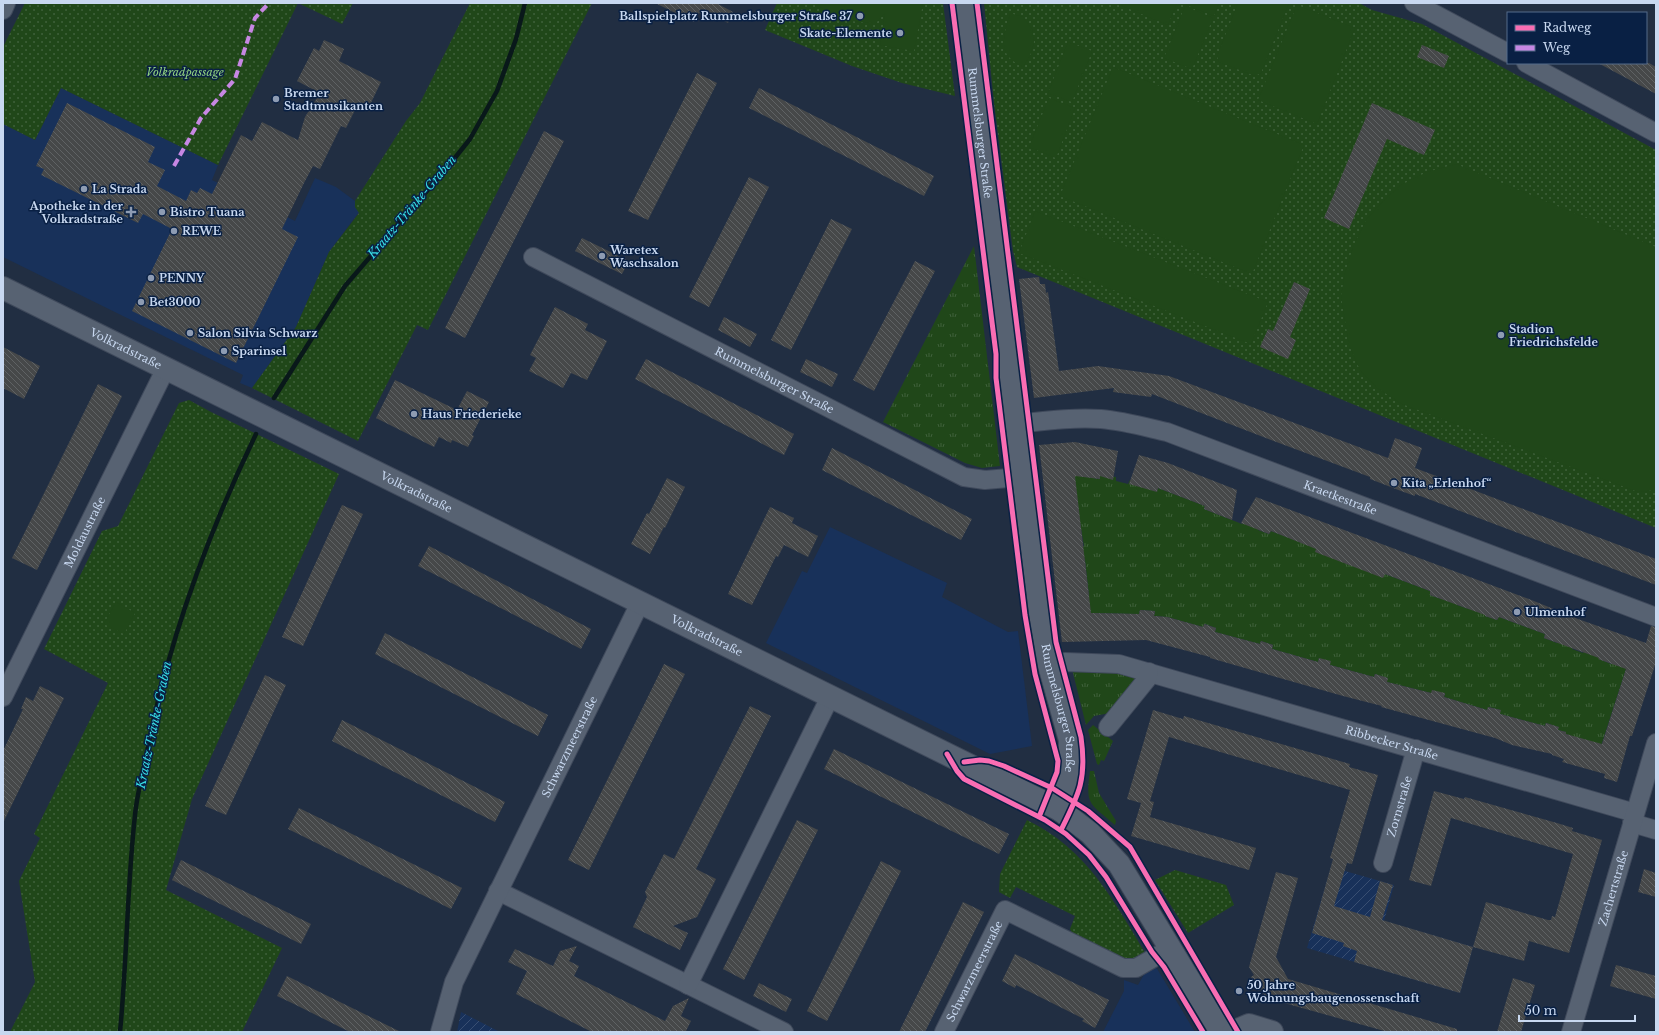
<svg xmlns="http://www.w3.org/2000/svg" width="1659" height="1035" font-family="'Libre Baskerville',serif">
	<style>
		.built { fill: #18315a }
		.industrial { fill: url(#industrial-furrows) }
		.grass { fill: url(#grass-tufts) }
		.park { fill: url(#park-dots) }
		.pitch { fill: #204719 }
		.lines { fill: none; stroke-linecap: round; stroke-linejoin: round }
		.stream { stroke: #09181a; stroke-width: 4.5 }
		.building { fill: url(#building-back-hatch) }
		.minor-casing { stroke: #3f495b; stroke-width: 20 }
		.tertiary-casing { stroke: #3f495b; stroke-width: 24 }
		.minor { stroke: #576272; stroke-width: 18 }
		.tertiary { stroke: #576272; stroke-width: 22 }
		.quiet { stroke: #c787e3; stroke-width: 4; stroke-dasharray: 8 4; stroke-linecap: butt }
		.cycleway-casing { stroke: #092044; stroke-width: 8 }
		.cycleway { stroke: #f96db3; stroke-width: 5 }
		.poi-dot { fill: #8e9cb3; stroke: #092044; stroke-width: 1.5 }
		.labels { text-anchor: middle; stroke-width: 3; stroke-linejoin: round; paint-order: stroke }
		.poi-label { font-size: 11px; font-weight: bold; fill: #c8d8f0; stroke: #092044; text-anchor: start }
		.park-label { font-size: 11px; font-style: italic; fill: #92d381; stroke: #092044 }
		.street-label { font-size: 11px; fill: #c8d8f0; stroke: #092044 }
		.water-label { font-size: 12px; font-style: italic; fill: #37dee5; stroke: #092044 }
	</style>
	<defs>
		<pattern id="industrial-furrows" width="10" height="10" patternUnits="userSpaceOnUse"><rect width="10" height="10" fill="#18315a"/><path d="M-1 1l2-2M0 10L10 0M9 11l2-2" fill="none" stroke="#384e72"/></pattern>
		<pattern id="grass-tufts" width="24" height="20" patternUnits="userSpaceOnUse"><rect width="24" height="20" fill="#204719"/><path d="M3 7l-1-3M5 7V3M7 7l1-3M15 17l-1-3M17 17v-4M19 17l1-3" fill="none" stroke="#3f613b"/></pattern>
		<pattern id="park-dots" width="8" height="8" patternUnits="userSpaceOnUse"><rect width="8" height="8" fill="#204719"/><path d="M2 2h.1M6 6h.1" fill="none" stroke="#3f613b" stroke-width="1.8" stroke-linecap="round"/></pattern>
		<pattern id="building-back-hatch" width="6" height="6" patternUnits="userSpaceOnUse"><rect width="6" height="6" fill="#464849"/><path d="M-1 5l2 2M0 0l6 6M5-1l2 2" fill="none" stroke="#5f6264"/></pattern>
	</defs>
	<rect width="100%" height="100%" fill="#212e42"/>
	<path class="built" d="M61 88 218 165 212 180 295 221 315 178 336 187 355 201V207L359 212 329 252 296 327 252 388 240 383 243 375 3 257V124L35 140Z
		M830 527 947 583 942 597 1008 632 1018 631 1032 746 990 754 766 643 802 571 807 573Z
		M1156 967 1195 1032H1103L1124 991V980L1138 985 1146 971Z"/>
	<path class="industrial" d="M1331 867 1394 885 1384 921 1473 947 1460 993 1307 948Z
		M461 1012 500 1032H457Z"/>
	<path class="grass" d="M974 246 1000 466 982 468 965 463 883 422Z
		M1079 471 1087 477 1099 479 1100 475 1116 477V481L1128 484 1130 480 1144 485 1157 491 1158 488 1205 506 1204 509 1242 524 1244 521 1258 526V530L1269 534 1271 531 1430 591V595L1441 599 1442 596 1458 602 1457 605 1469 609 1470 607 1485 612V616L1497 620 1499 617 1545 634 1544 638 1557 643 1558 639 1573 645 1572 649 1583 653 1585 650 1599 655V659L1611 664 1629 660 1600 749 1566 734V732L1558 730V727L1546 723 1545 726 1500 714V710L1489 707 1487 710 1444 697 1445 693H1431L1387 682V678L1375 674 1374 677 1330 665 1319 658 1318 662 1272 649 1273 645 1261 641 1260 644 1215 632 1216 628 1205 624 1203 627 1167 617 1154 616 1155 611 1140 610 1139 614 1085 613 1089 596 1085 560 1080 547 1084 546 1072 477Z
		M1072 669 1127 671 1134 675 1136 679 1110 713 1094 716 1086 725Z
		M1093 725 1113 741 1104 761 1101 760 1099 765 1097 764 1088 730Z
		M1090 771H1094L1099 793 1116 821 1115 825C1090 803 1085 806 1090 771Z"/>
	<path class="park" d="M25 3H298L218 165 61 88 35 140 3 124V47Z
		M298 3H353L342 24Z
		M470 3H592L428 330 417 325 358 441 252 388 296 327 329 252 359 213 355 207V201L406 121 420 103Z
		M777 3H943L955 96 902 83 852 66 765 30Z
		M984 3H1359L1372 10 1422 24 1656 150V528L1017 267 1013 251 994 103Z
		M189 400 211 412 339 474 192 799 166 890 282 948 242 1032H10L35 982 19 881 40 838 34 834 108 683 44 649 102 531 118 526 179 403Z
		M1027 820C1087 849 1114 901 1147 956L1128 960 1072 933 1070 929 1075 916 1016 887 1010 898 999 892 1000 874Z
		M1175 870 1226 885 1234 905 1188 933 1155 880Z"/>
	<path class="pitch" d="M817 3H923L914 51 880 45 885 13 876 23C856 23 830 19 817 3Z
		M1115 3H1177L1168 25Z
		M1187 3H1219L1214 16 1186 5Z
		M1238 3H1289L1261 73 1255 76 1219 62 1217 56Z
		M1297 5 1355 28 1317 124 1258 100Z
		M1185 6 1213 18 1192 69 1164 58Z
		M1010 13 1023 17 1032 29 1034 42 1030 56 1023 67C1019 64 1013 62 1010 58 998 47 1007 26 1010 13Z
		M1068 42 1092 51 1072 102 1048 93Z
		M1113 67 1304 145 1252 274 1060 196Z
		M1049 98 1075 108 1056 158 1029 147Z
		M1456 164 1656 247V490L1638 492 1402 404 1377 388 1360 370 1349 345 1341 296 1345 273 1353 247 1366 220 1383 201 1401 185 1427 172Z
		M1035 211 1268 302 1251 344 1019 253Z
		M116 602 135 613 124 634 104 624Z"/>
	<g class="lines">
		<path class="stream" d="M274 398 345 286 450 164 470 139 497 91 516 39 525 3
			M120 1032C127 960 127 887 135 815 137 795 142 776 146 757 167 643 206 538 256 434"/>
	</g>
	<path class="building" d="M655 3H716L733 12 728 23 716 17 714 20 699 13 694 22Z
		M324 40 344 49 339 61 381 82 367 111 357 106 346 128 341 126 320 169 313 166 304 183 282 229 298 237 236 363 132 311 172 229 143 214 138 223 41 175 44 169 36 166 67 103 155 147 148 162 165 170 157 186 186 201 191 190 197 193 200 188 212 194 241 135 252 141 262 122 298 140 305 117 320 93 297 81 314 48 319 51Z
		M1422 45 1449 56 1444 68 1417 57Z
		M1598 63H1649L1656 67V94Z
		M697 73 717 83 648 220 628 211Z
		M759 88 934 176 924 196 749 108Z
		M1372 103 1435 130 1424 155 1387 139 1349 229 1324 218Z
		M544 131 564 141 465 338 445 328Z
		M749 177 769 187 709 307 689 297Z
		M831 219 852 229 791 350 771 340Z
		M582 238 629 261 622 274 575 251Z
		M915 261 935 271 874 391 853 380Z
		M1039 277 1040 284H1045L1046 293 1048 292 1059 371 1098 366 1169 376 1388 458 1395 438 1422 448 1415 468 1656 559V585L1415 494V496L1401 491 1370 479V477L1271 440 1152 394 1151 397 1113 392 1114 388 1034 398 1019 279Z
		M1294 282 1310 289 1290 337 1296 340 1288 359 1260 347 1268 329 1273 331Z
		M555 307 588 324 585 330 607 341 587 380 571 373 563 388 529 371 536 358 530 355Z
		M724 317 757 334 750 347 718 330Z
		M3 347 40 366 24 399 3 388Z
		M646 359 794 434 784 455 635 379Z
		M806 359 838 374 832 387 800 372Z
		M395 380 457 410 467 391 489 402 472 435 474 436 468 447 452 440 451 443 439 437 434 447 376 418Z
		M98 384 122 396 37 570 12 558Z
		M1075 442 1118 451 1113 480 1100 476V479L1075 476 1091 613 1139 614 1140 610 1155 611 1154 616 1167 617 1203 627 1204 624 1216 628 1215 632 1260 644 1261 641 1273 645 1272 649 1318 662 1319 658 1331 661 1330 665 1374 677 1375 674 1388 678 1387 682 1431 693 1432 690 1445 693 1444 697 1487 710 1488 707 1501 710 1500 714 1545 726 1546 723 1559 727 1558 730 1566 732V734L1602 744 1626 669 1598 659 1599 658 1544 638 1545 634 1499 617 1497 620 1485 616V615L1430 595V591L1385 574 1383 578 1315 552 1316 549 1271 531 1269 534 1241 523 1256 497 1529 599 1578 619 1646 643 1651 626 1656 627V662L1632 736H1630L1617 782 1604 778 1605 774 1562 762 1564 759 1552 755V754L1512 745 1495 738 1381 707 1382 706 1343 696 1210 658V657L1146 640 1062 642 1039 445Z
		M832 448 972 519 961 540 822 470Z
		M1139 455 1168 463 1237 490 1232 520 1204 509 1205 506 1158 488 1157 492 1129 484Z
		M667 478 685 487 665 528 664 527 650 554 631 544 647 513 649 514Z
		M342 505 363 514 303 646 282 637Z
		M770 507 794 518 792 523 818 536 808 557 784 545 778 557 776 556 752 605 728 594Z
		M429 546 591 629 581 649 418 566Z
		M385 633 548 715 538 736 375 654Z
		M664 664 685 674 589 870 568 860Z
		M265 675 286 685 226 815 205 806Z
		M40 686 64 698 3 823V751L23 709H21L26 697 33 701Z
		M750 706 771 716 696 869 716 879 697 917 673 926 688 933 680 950 633 927 647 897 645 892 664 854 674 859Z
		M1153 710 1183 719 1184 716 1350 764 1349 767 1378 775 1352 864 1347 863 1334 906 1370 917 1380 881 1393 885 1382 920 1473 947 1460 993 1354 962 1357 951 1343 946 1344 943 1312 933 1333 859 1330 858 1350 790 1169 737 1150 801 1154 802 1150 817 1256 848 1249 870 1131 836 1141 803 1127 799Z
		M342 720 505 802 495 822 332 741Z
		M834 749 1009 834 999 854 824 769Z
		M1434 791 1464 799 1465 797 1557 823 1573 828 1572 831 1602 840 1569 953 1529 941 1524 961 1473 947 1486 902 1548 920H1551L1552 916 1555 917 1573 854 1451 818 1431 886 1409 880Z
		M299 808 462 888 451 909 288 829Z
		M797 820 818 830 744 980 723 969Z
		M181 860 311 924 301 944 172 880Z
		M881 861 901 871 827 1021 807 1011Z
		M1644 869 1656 873V897L1638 892Z
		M1276 872 1298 878 1276 957 1288 979 1457 1029V1032H1388L1266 998 1261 989 1258 991 1251 977 1254 975 1249 967Z
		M963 902 984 912 925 1032H899Z
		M577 946 569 961 579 966 574 976 665 1021 673 1006 689 998 681 1016 691 1021 686 1031 687 1032H592L516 994 527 971 508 962 515 949 553 966 560 951Z
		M1015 954 1109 1000 1095 1028 1082 1021 1084 1019 1016 985 1015 988 1002 981Z
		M1616 965 1656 976V999L1610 986Z
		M287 976 401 1032H350L294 1004 277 996Z
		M1513 978 1535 985 1521 1032H1497Z
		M759 983 792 999 786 1012 753 996Z"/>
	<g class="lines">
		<g class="minor-casing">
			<g id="minor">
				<path d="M1414 3 1508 53"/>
				<path d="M3 10 6 3"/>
				<path d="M1526 63 1656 133"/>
				<path id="s1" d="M533 257 964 477 985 480 1022 477"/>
				<path id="s2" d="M1016 424C1044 421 1073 417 1101 419 1124 421 1145 427 1167 432L1656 617"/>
				<path id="s3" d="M1049 665 1065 662 1119 664 1635 813"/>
				<path id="s4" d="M3 697 166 368"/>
				<path d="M1108 727 1147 679 1149 672"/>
				<path d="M1632 823 1656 830"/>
				<path id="s5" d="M1383 863 1416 749"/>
				<path d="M498 891 784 1032"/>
				<path d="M688 985 830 697"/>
				<path id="s6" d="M440 1032 454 982 640 603"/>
				<path id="s7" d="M944 1032 1005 910 1123 968H1136L1171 948"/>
				<path id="s8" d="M1571 1032 1656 743"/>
			</g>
		</g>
		<g class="tertiary-casing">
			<g id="tertiary">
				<path id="s9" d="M964 3 1040 613 1049 665 1070 740V764L1067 782 1060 810"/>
				<path id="s10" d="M3 288 1060 810 1090 833 1119 864 1221 1032"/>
				<path d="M1233 1032 1249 1025 1272 1032"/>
			</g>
		</g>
		<use href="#minor" class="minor"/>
		<use href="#tertiary" class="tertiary"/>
		<path class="quiet" d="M174 166 201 118 235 79 255 18 269 3"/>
		<g class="cycleway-casing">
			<path id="cycleway" d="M952 3 996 354V378L1025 615 1035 674 1058 761 1057 772 1039 817
				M977 3 1056 642 1081 737C1087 779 1079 794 1061 830
				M947 754 957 771 964 779 1045 820 1066 834 1089 855 1106 877 1152 952 1164 967 1203 1032
				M964 762 980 760 989 761 1004 766 1052 788 1088 811 1130 847 1238 1032"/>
		</g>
		<use href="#cycleway" class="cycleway"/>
	</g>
	<g class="poi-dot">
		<circle cx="860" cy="16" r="4"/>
		<circle cx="900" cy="33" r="4"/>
		<circle cx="276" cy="99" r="4"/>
		<circle cx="84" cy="189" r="4"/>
		<path d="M129 206h4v4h4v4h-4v4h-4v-4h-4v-4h4z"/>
		<circle cx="162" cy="212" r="4"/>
		<circle cx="174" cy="231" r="4"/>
		<circle cx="602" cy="256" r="4"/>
		<circle cx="151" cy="278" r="4"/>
		<circle cx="141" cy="302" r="4"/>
		<circle cx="190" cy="333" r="4"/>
		<circle cx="1501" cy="335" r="4"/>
		<circle cx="224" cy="351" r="4"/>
		<circle cx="414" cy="414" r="4"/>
		<circle cx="1394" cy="483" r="4"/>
		<circle cx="1517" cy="612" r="4"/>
		<circle cx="1239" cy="991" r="4"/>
	</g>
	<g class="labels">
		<g class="poi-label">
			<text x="852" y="20" text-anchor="end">Ballspielplatz Rummelsburger Straße 37</text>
			<text x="892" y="37" text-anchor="end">Skate-Elemente</text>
			<text x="284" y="97">Bremer<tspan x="284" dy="13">Stadtmusikanten</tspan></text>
			<text x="92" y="193">La Strada</text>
			<text x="123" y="210" text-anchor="end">Apotheke in der<tspan x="123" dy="13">Volkradstraße</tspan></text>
			<text x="170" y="216">Bistro Tuana</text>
			<text x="182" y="235">REWE</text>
			<text x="610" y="254">Waretex<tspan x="610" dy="13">Waschsalon</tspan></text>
			<text x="159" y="282">PENNY</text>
			<text x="149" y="306">Bet3000</text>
			<text x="1509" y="333">Stadion<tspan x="1509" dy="13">Friedrichsfelde</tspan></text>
			<text x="198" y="337">Salon Silvia Schwarz</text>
			<text x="232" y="355">Sparinsel</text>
			<text x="422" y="418">Haus Friederieke</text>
			<text x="1402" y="487">Kita „Erlenhof“</text>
			<text x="1525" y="616">Ulmenhof</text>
			<text x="1247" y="989">50 Jahre<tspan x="1247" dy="13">Wohnungsbaugenossenschaft</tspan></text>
		</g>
		<g class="park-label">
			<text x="185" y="76">Volkradpassage</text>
		</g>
		<g class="street-label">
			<text dy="4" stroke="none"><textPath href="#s9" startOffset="131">Rummelsburger Straße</textPath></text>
			<text dy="4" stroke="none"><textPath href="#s10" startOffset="137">Volkradstraße</textPath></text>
			<text dy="4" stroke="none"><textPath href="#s1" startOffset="271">Rummelsburger Straße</textPath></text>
			<text dy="4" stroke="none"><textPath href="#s10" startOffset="461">Volkradstraße</textPath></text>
			<text dy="4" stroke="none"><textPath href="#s2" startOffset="338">Kraetkestraße</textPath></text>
			<text dy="4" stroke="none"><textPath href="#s4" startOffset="184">Moldaustraße</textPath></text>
			<text dy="4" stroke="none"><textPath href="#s10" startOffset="785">Volkradstraße</textPath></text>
			<text dy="4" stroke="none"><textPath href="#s9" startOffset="712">Rummelsburger Straße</textPath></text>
			<text dy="4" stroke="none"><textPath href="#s3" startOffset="354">Ribbecker Straße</textPath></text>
			<text dy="4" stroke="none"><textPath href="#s6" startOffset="314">Schwarzmeerstraße</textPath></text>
			<text dy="4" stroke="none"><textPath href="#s5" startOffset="59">Zornstraße</textPath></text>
			<text dy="4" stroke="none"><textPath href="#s8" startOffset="150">Zachertstraße</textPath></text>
			<text dy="4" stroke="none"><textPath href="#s7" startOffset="68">Schwarzmeerstraße</textPath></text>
		</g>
		<g class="water-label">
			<text transform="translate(412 207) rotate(-50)" y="4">Kraatz-Tränke-Graben</text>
			<text transform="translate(154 725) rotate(-78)" y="4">Kraatz-Tränke-Graben</text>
		</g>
	</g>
	<rect width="1659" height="1035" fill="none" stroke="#c8d8f0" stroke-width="8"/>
	<rect x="1507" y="12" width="140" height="52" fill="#092044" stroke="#556a89"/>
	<rect x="1515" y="25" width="20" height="6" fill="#f96db3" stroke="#556a89"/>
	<text x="1543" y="32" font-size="12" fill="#c8d8f0">Radweg</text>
	<rect x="1515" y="45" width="20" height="6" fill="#c787e3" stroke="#556a89"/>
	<text x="1543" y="52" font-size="12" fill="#c8d8f0">Weg</text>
	<path d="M1519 1015v6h116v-6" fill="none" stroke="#c8d8f0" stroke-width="2"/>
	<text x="1525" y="1015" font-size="12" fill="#c8d8f0" stroke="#092044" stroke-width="3" paint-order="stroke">50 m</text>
</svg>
